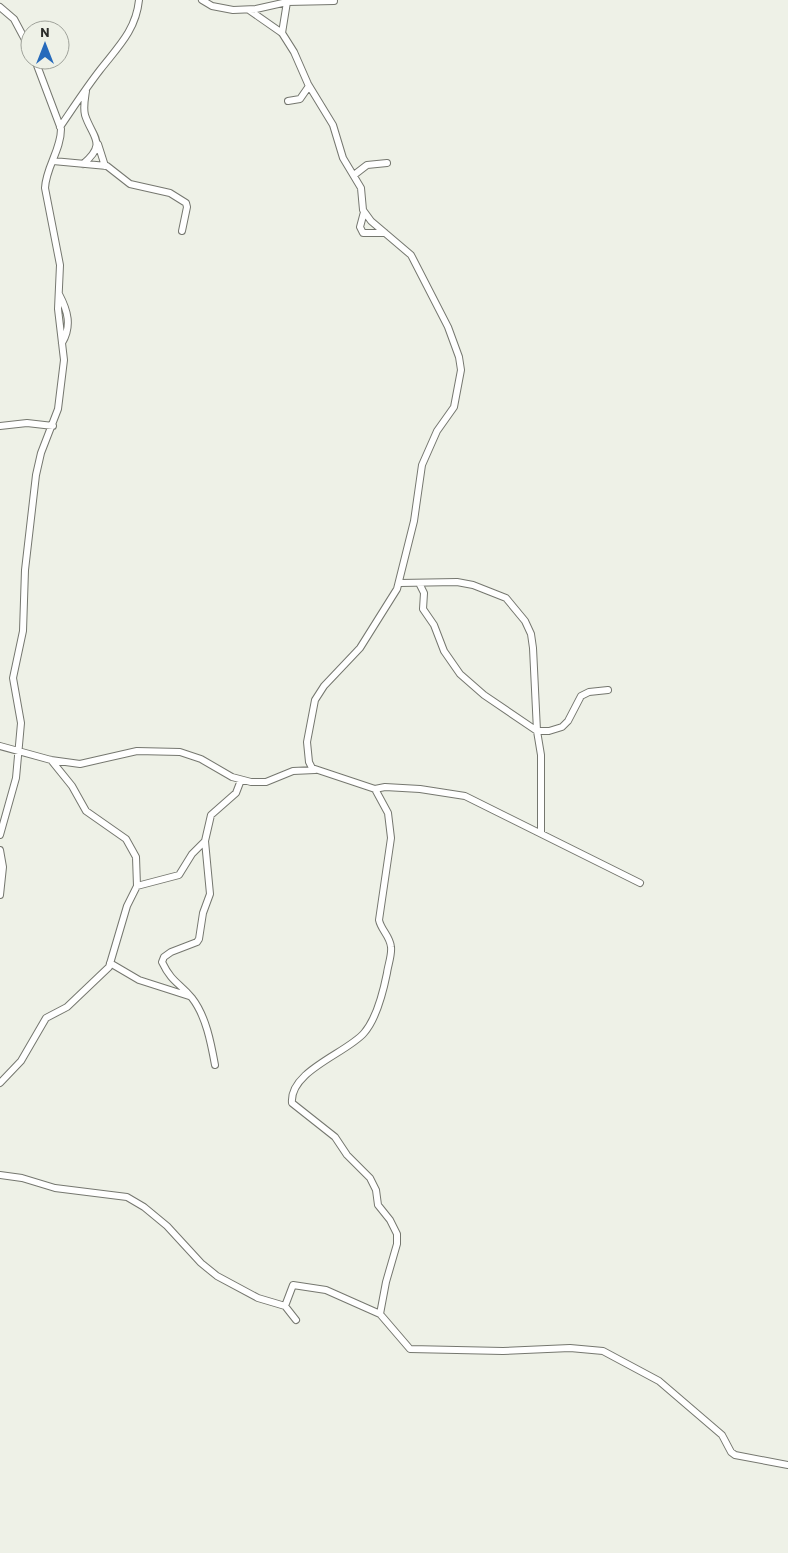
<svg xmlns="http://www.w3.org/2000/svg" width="788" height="1553" font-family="Barlow,sans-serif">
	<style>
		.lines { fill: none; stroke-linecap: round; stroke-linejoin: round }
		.street-casing { stroke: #75776f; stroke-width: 8 }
		.street { stroke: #fff; stroke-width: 6 }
	</style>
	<rect width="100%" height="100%" fill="#eef1e7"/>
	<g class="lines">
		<g class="street-casing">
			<path id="street" d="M202 0 212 6 233 10 256 9 287 2 334 1
				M0 7 14 19 30 49
				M249 10 282 33 294 52 308 84 333 125 343 158 361 188 363 210 371 221 411 255 448 327 459 357 461 370 454 407 437 431 422 465 414 521 397 589 360 648 324 686 315 700 307 742 309 762 312 768 375 789 388 813 391 838 379 920C381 930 390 936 391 947 392 955 388 965 387 973 383 993 377 1018 364 1033 347 1053 289 1071 292 1103L335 1137 347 1155 370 1178 376 1190 378 1205 390 1220 397 1234V1244L386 1282 380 1314 410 1349 503 1351 570 1348 603 1351 659 1381 722 1435 731 1452 735 1455 788 1465
				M282 33 287 2
				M288 101 300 99 309 86
				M60 127C73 108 86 88 100 70 118 47 136 30 139 0
				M98 144 105 166
				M53 161 107 166 130 184 170 193 186 203 187 207 182 231
				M83 164C108 143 92 137 85 115 83 107 85 98 86 91
				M354 175 367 165 387 163
				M364 212 360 227 363 233H385
				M59 294C68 311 72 326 62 343
				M0 426 27 423 53 426
				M400 583 457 582 473 585 506 598 525 621 531 634 533 648 537 731 541 755V833
				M419 583 424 593 423 609 434 625 444 651 460 674 484 695 537 731H549L562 727 568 721 581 696 589 692 608 690
				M0 746 51 760 80 764 137 751 180 752 201 759 232 777 251 782H266L293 771 315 770
				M375 789 385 787 420 789 465 796 640 883
				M0 835 16 778 21 723 13 678 23 631 25 570 36 475 41 453 58 409 64 360 58 309 60 265 45 188C46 167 61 150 61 129L35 60
				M205 841 210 894 203 913 199 939 197 942 171 952 164 957 162 962C172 983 180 983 192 998 206 1016 211 1043 215 1065
				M0 850 3 867 0 895
				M137 886 179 875 192 854 205 841 211 815 236 793 241 780
				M110 963 139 980 189 996
				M0 1083 21 1061 46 1018 67 1007 109 967 127 906 137 886 136 857 126 839 86 811 72 786 51 760
				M0 1175 22 1178 55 1188 127 1197 144 1207 167 1226 201 1263 217 1276 258 1298 285 1306 293 1285 326 1290 380 1314
				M285 1306 296 1320"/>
		</g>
		<use href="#street" class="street"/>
	</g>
	<g transform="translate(45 45)"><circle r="24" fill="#eef1e7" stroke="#a0a39b"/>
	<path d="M0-4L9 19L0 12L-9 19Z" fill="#266abb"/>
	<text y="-8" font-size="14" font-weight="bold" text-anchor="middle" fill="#2c2d2a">N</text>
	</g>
</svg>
